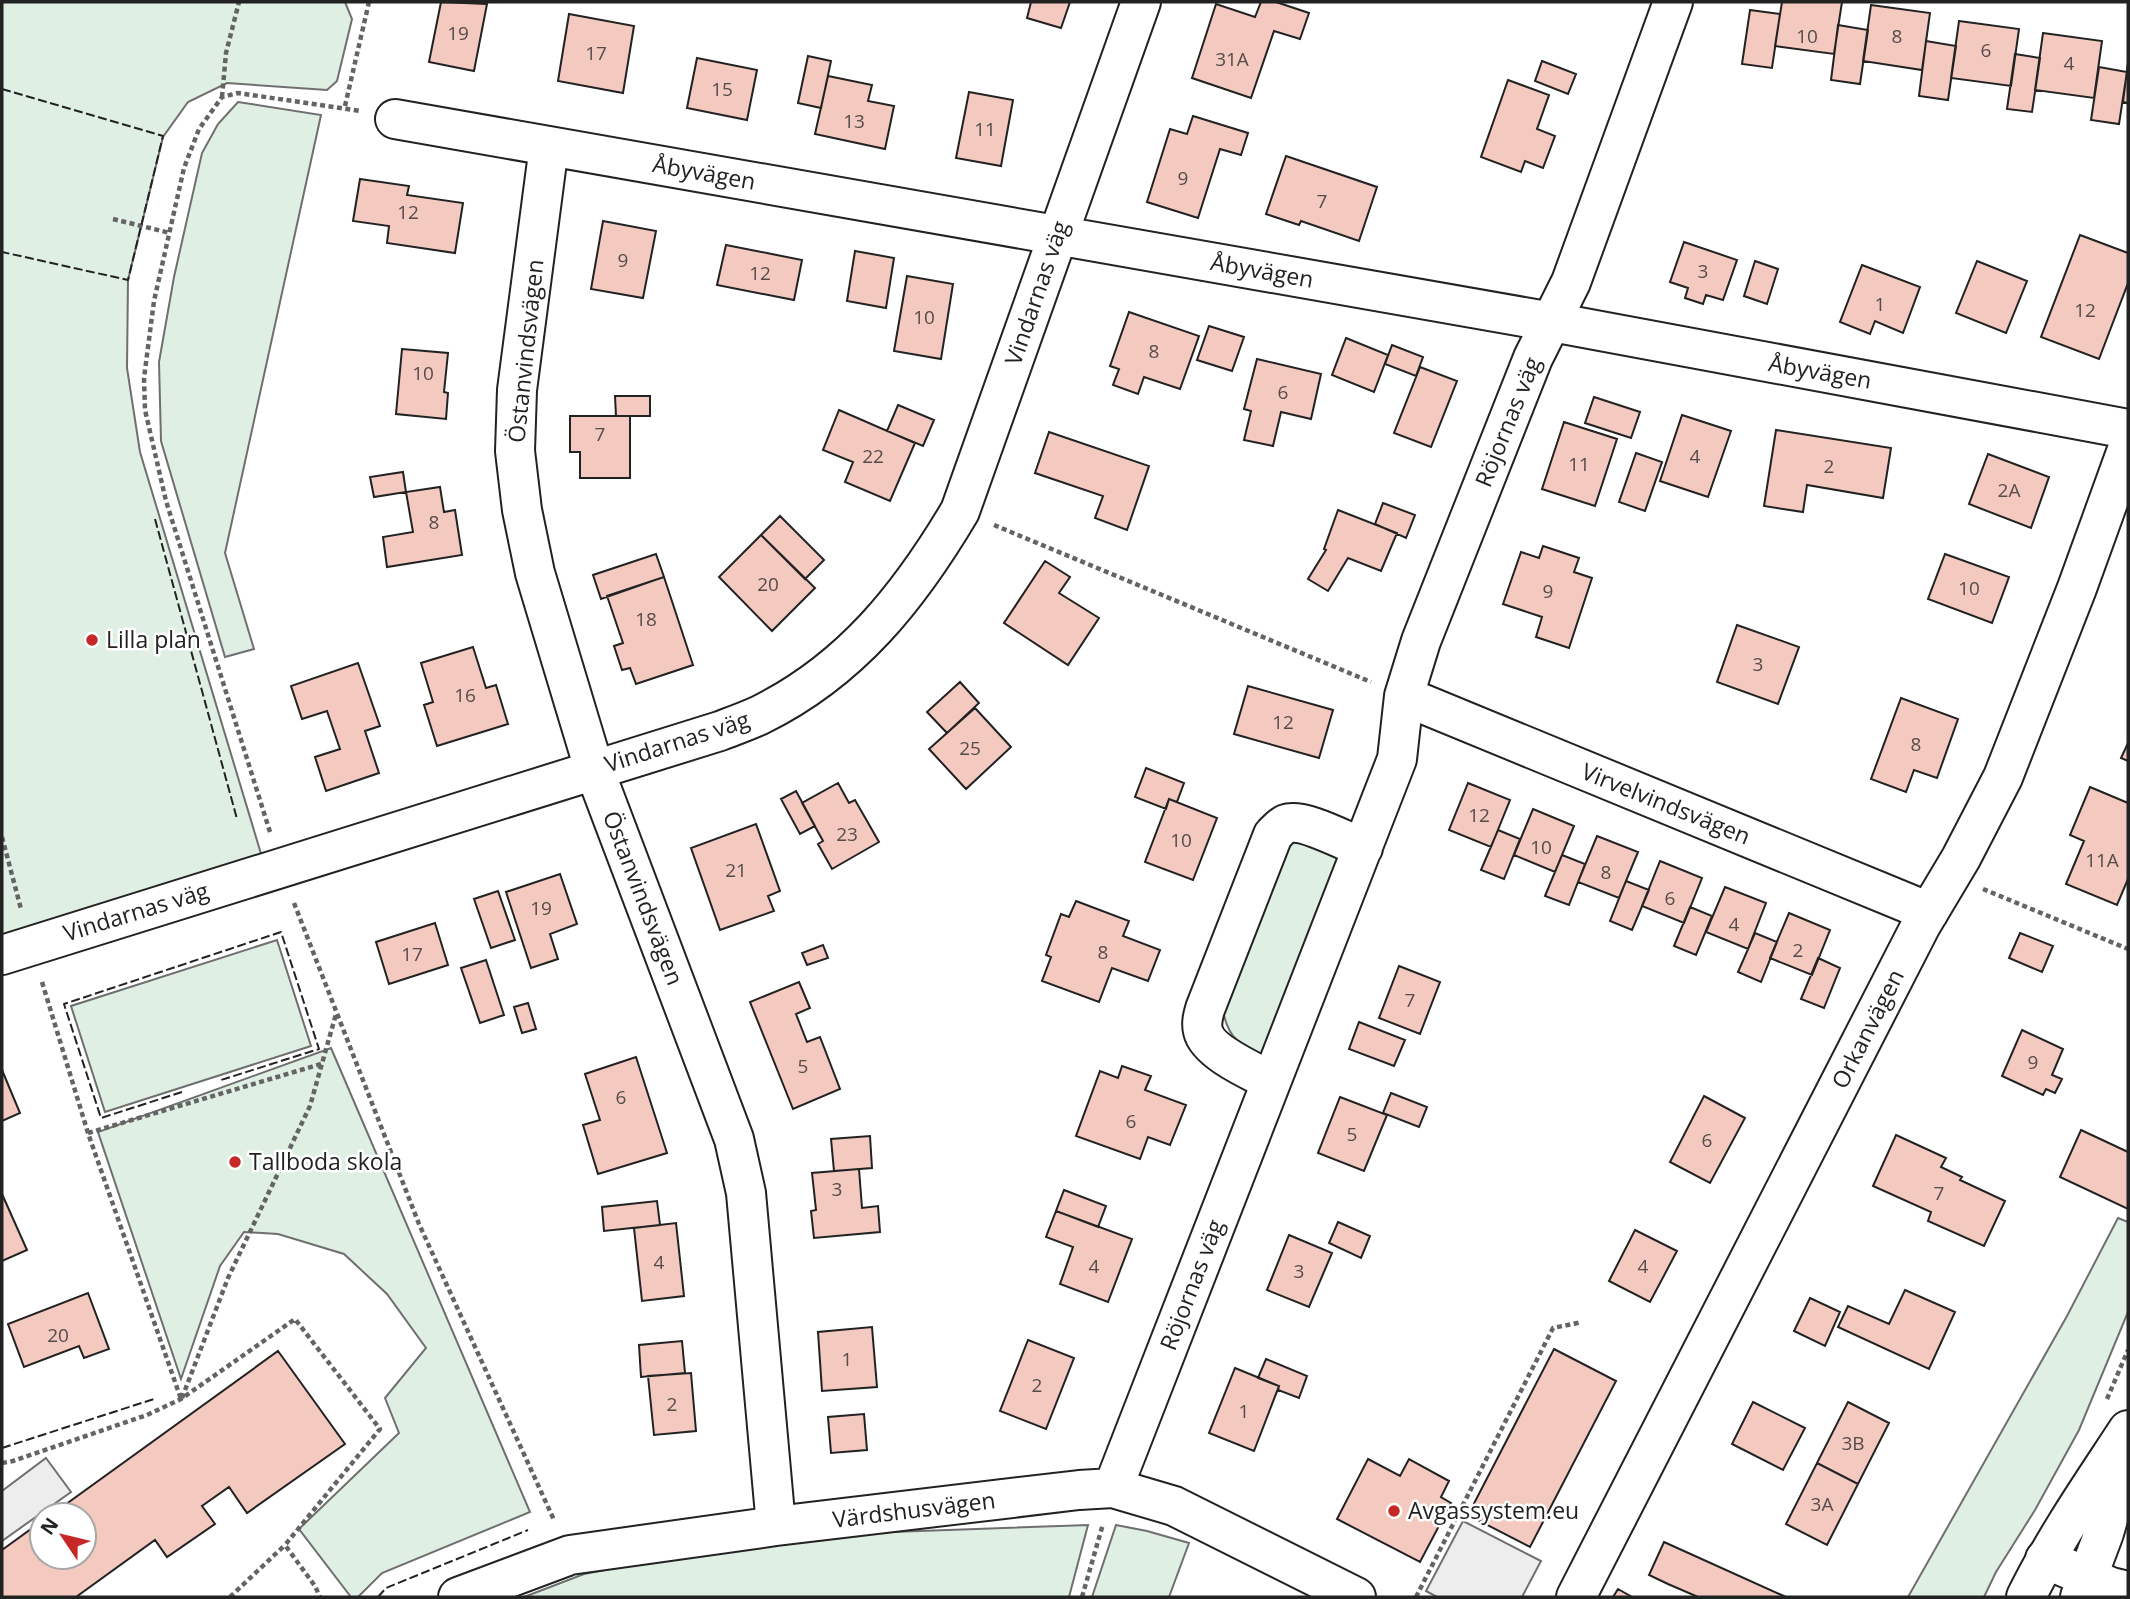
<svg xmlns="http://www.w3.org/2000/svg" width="2130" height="1599" font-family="'Open Sans',sans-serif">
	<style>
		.green { fill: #e0efe3; stroke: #6f6f6f; stroke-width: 2 }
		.parking { fill: #ededed; stroke: #6f6f6f; stroke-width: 2 }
		.building { fill: #f3c9c0; stroke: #222; stroke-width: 2 }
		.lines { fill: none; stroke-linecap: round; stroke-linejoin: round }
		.minor-casing { stroke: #222; stroke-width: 42 }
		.major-casing { stroke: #222; stroke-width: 42 }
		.path { stroke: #646464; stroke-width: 4.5; stroke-dasharray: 5 3.5; stroke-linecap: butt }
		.minor { stroke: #fff; stroke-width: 38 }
		.major { stroke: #fff; stroke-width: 38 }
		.fence { stroke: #222; stroke-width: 2; stroke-dasharray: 9 3.5; stroke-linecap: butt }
		.poi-dot { fill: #c62828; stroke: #fff; stroke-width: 2.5 }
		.labels { text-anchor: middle; stroke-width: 5; stroke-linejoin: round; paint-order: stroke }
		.number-label { font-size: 19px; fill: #564c4a }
		.street-label { font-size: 23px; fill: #222; stroke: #fff }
		.poi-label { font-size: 23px; fill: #222; stroke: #fff; text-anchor: start }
	</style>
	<rect width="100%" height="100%" fill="#fff"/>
	<path class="green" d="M2 2H345L352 19 337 81 327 90 227 83 188 102 163 137 128 280 127 368 140 452 262 857 2 939Z
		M238 102 321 115 225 553 254 649 225 657 161 441 159 362 174 277 202 153 218 124Z
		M1299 841 1339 858 1263 1055C1232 1039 1230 1039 1221 1005L1286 844Z
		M277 940 311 1046 105 1112 71 1006Z
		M331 1048 530 1512 382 1573 358 1597H351L299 1529 399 1433 385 1398 426 1348 387 1294 344 1254 278 1234 244 1232 220 1266 181 1379 98 1132Z
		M2118 1218 2128 1222V1312L2079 1430 2035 1510 1996 1572 1984 1597H1908L2067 1316Z
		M1088 1525 1069 1597H524L584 1574 780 1536Z
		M1116 1525 1147 1531 1189 1543 1169 1597H1092Z"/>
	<path class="parking" d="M46 1458 71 1492 2 1541V1491Z
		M1463 1521 1541 1561 1522 1597H1437L1426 1591Z"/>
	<path class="building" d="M441 2 487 4 474 71 429 62Z
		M1031 2H1070L1061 28 1027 18Z
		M1261 2H1276L1309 13 1300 39 1274 31 1251 98 1192 78 1216 4 1255 17Z
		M1782 2H1842L1834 54 1775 46Z
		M1871 5 1930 13 1922 70 1863 61Z
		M1750 10 1780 14 1772 68 1742 64Z
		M569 14 634 26 623 93 558 81Z
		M1959 21 2019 29 2011 86 1951 78Z
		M1838 25 1868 30 1860 84 1831 80Z
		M2043 33 2102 41 2094 98 2035 90Z
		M1926 41 1956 46 1948 100 1919 96Z
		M2015 54 2040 58 2032 112 2007 109Z
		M808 56 831 61 821 108 798 103Z
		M697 58 757 70 747 120 687 108Z
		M1542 61 1576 74 1568 94 1535 81Z
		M2128 62V103L2123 102Z
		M2099 67 2127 72 2119 124 2091 120Z
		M828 76 872 85 868 101 894 106 885 149 815 134Z
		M1508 80 1549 95 1537 129 1555 136 1543 168 1525 161 1521 172 1481 157Z
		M969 92 1013 100 1001 166 956 158Z
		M1193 116 1248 133 1241 155 1220 149 1198 218 1147 202 1170 129 1187 134Z
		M1286 156 1377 187 1359 241 1301 221 1299 225 1266 214Z
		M360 179 409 186 407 195 463 203 455 253 387 243 389 226 353 221Z
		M603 221 656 231 643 298 591 289Z
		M2080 235 2128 253V283L2099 359 2041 337Z
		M1684 242 1737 260 1723 300 1706 295 1703 304 1685 298 1688 288 1670 282Z
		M726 245 802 260 794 300 717 285Z
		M855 251 894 258 886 308 847 301Z
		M1755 261 1778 269 1767 304 1744 296Z
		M1977 261 2027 281 2006 333 1956 313Z
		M1862 265 1920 287 1903 333 1875 321 1870 334 1840 322Z
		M907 276 953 284 941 359 894 351Z
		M1129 312 1199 336 1180 389 1144 377 1138 394 1113 385 1119 369 1110 366Z
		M1209 326 1244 337 1232 371 1197 360Z
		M1346 338 1388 355 1374 392 1332 375Z
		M1392 345 1423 357 1416 376 1385 364Z
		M402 349 448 353 444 392 448 393 446 419 396 414Z
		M1257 359 1321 374 1311 419 1281 412 1273 446 1244 440 1251 411 1244 409Z
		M1420 367 1457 381 1431 447 1394 433Z
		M615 396H650V416H616Z
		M1594 397 1640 412 1631 438 1585 423Z
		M898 405 934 420 923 446 887 431Z
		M839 410 915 443 890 501 845 482 853 462 823 450Z
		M1682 415 1731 431 1708 497 1660 481Z
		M570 416H630V478H580V452H570Z
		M1564 422 1617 439 1595 506 1542 489Z
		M1776 430 1891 448 1883 498 1807 485 1803 512 1764 506Z
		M1049 432 1149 466 1127 530 1095 518 1103 496 1035 473Z
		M1636 453 1662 462 1645 511 1619 502Z
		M1988 454 2049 477 2031 528 1969 504Z
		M403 472 406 492 374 497 370 477Z
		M440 487 444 512 455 510 462 555 387 567 383 537 413 532 406 492Z
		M1383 503 1415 515 1406 538 1375 524Z
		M1338 510 1397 533 1381 571 1348 558 1328 591 1308 579 1326 550 1324 549Z
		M780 516 824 560 805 579 761 535Z
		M761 535 815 588 772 631 719 577Z
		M1543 546 1579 558 1574 572 1592 578 1569 648 1536 637 1542 617 1503 604 1521 552 1539 558Z
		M656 554 664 577 601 599 593 575Z
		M1945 554 2009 577 1992 623 1928 599Z
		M1045 561 1070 577 1059 593 1099 618 1068 665 1004 623Z
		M664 577 693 665 636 684 630 668 622 670 614 646 623 643 607 596Z
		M1737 625 1799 647 1778 704 1717 682Z
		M473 647 486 688 496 685 508 724 437 746 424 705 433 702 421 663Z
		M358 663 380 726 365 731 379 773 326 791 315 757 340 749 327 711 302 719 291 686Z
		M960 682 979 703 947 733 927 712Z
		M1248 686 1333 710 1319 758 1234 734Z
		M1901 698 1958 719 1937 778 1914 770 1906 792 1871 779Z
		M975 708 1011 747 966 789 929 749Z
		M2128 743V761L2121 758Z
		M1146 768 1184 783 1177 802 1169 799 1166 809 1135 797Z
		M838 783 849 803 855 800 879 842 832 869 818 844 823 841 802 803Z
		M1468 783 1510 800 1491 847 1449 830Z
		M2090 787 2128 803V879L2117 905 2066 884 2084 841 2070 835Z
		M796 791 815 826 800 834 781 799Z
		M1169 799 1217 818 1193 880 1145 862Z
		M1533 809 1574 826 1555 872 1514 855Z
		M756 824 780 891 768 896 774 911 720 930 691 848Z
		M1498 830 1520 839 1504 879 1481 870Z
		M1597 836 1638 852 1619 898 1578 882Z
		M1562 855 1585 864 1569 905 1545 896Z
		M1660 861 1702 878 1684 923 1642 906Z
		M560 874 577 924 550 934 558 959 531 968 506 892Z
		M1626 881 1649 890 1632 930 1610 921Z
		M1725 887 1766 903 1748 949 1706 932Z
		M498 891 515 940 491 948 474 899Z
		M1076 901 1129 921 1123 936 1160 950 1148 981 1112 968 1099 1002 1042 981 1051 957 1046 955 1061 914 1069 917Z
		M1690 907 1712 916 1696 955 1674 946Z
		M1789 913 1830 930 1812 975 1770 958Z
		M435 923 448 965 389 984 376 942Z
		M1755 933 1777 942 1761 982 1738 972Z
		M2020 933 2053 946 2042 972 2009 958Z
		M823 945 828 958 807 965 802 953Z
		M1818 958 1840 968 1824 1008 1801 999Z
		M486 960 504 1015 480 1023 461 968Z
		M1399 966 1440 982 1420 1034 1379 1018Z
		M799 982 810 1008 796 1014 807 1042 820 1037 840 1089 793 1109 750 1002Z
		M528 1003 536 1029 522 1033 514 1007Z
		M1359 1022 1405 1040 1394 1066 1349 1049Z
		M2022 1030 2063 1049 2052 1075 2062 1079 2055 1093 2046 1089 2043 1095 2002 1076Z
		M636 1057 667 1153 598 1174 583 1125 600 1120 585 1074Z
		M1122 1066 1151 1076 1145 1090 1186 1105 1170 1145 1148 1137 1140 1159 1076 1136 1100 1071 1118 1078Z
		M2 1070 20 1113 2 1121Z
		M1391 1093 1427 1107 1419 1127 1383 1113Z
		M1704 1096 1745 1118 1710 1183 1670 1162Z
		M1340 1097 1387 1115 1364 1171 1318 1153Z
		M2081 1130 2128 1152V1209L2060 1177Z
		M1896 1135 1946 1158 1941 1167 1962 1177 1960 1180 2005 1201 1984 1246 1928 1221 1931 1212 1873 1186Z
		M870 1136 872 1168 834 1171 831 1139Z
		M859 1169 862 1208 878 1206 880 1232 814 1238 811 1211 816 1210 812 1173Z
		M1064 1190 1106 1206 1098 1227 1056 1211Z
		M2 1194 27 1250 2 1261Z
		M657 1201 660 1225 604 1231 602 1207Z
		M1056 1211 1132 1239 1108 1302 1060 1284 1073 1247 1046 1237Z
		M1338 1222 1370 1236 1361 1258 1329 1243Z
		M676 1223 684 1296 642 1301 634 1228Z
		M1635 1230 1677 1251 1650 1302 1609 1281Z
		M1289 1235 1332 1253 1309 1307 1267 1290Z
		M1905 1290 1955 1312 1929 1369 1838 1327 1848 1306 1889 1324Z
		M88 1293 109 1349 84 1358 79 1346 24 1367 8 1324Z
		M1810 1298 1840 1312 1825 1346 1794 1331Z
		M872 1327 877 1387 822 1391 818 1332Z
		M1028 1340 1074 1358 1046 1429 1000 1411Z
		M682 1341 685 1373 641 1377 639 1345Z
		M1554 1349 1616 1381 1530 1547 1468 1515Z
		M278 1351 345 1444 247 1513 229 1487 202 1506 215 1524 167 1557 155 1540 76 1597H2V1550L42 1521V1557H84V1515H51Z
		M1266 1359 1307 1376 1299 1398 1278 1390 1279 1386 1258 1378Z
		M1235 1368 1279 1386 1254 1451 1209 1433Z
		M691 1373 696 1431 654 1435 648 1376Z
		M1753 1402 1805 1428 1783 1470 1732 1444Z
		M1848 1402 1889 1423 1858 1484 1817 1463Z
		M864 1414 867 1450 831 1453 828 1417Z
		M1368 1459 1400 1476 1409 1459 1449 1481 1441 1497 1451 1503 1420 1562 1337 1519Z
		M1817 1463 1858 1484 1827 1545 1786 1524Z
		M1664 1542 1786 1597H1698L1668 1584 1649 1575Z
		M1618 1589 1632 1597H1613Z"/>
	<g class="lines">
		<g class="minor-casing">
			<path id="minor" d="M395 119 1552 322 2128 429
				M549 146 517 390 515 451 522 510 535 573 594 769 734 1139 746 1193 776 1526
				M1404 696 1929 912
				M2 955 720 731C733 726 747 721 760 715 851 670 909 597 960 511L1141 2
				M1271 1081C1252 1071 1208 1052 1203 1031 1201 1023 1203 1016 1205 1009L1273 835C1277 831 1281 826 1286 824 1303 818 1345 841 1363 848
				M1113 1488 1397 759 1404 696 1421 641 1533 358 1571 282 1673 2
				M2045 1559 2111 1587 2128 1591
				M458 1597 570 1555 776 1526 1079 1490 1113 1488 1174 1506 1356 1597
				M1576 1597 1921 925 1961 858 2003 777 2077 588 2128 447"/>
		</g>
		<g class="major-casing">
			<path id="major" d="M2026 1597C2055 1538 2092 1485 2128 1430
				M2080 1597 2104 1533 2127 1453"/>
		</g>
		<path class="path" d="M222 97 226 53 239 2
			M345 106 369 2
			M113 219 170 233
			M994 525 1371 682
			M270 832 166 501 145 410 144 378 154 301 184 168 199 129 222 97 238 93 361 111
			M2 837 21 909
			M1983 889 2128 949
			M294 903 419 1224 554 1520
			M42 982 88 1133 181 1399
			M88 1133 321 1064
			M182 1398 228 1278 310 1106 336 1014
			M2107 1399 2128 1350
			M2 1463 13 1461 147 1415 181 1399 295 1319 380 1429 285 1545 315 1586 320 1597
			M230 1597 285 1545
			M1082 1597 1103 1524
			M1416 1597 1553 1328 1582 1322"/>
		<use href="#minor" class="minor"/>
		<use href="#major" class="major"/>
		<path class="fence" d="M2 89 163 136 128 280 2 252
			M155 519 237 819
			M182 1092 101 1118 64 1004 281 932 319 1049 221 1080
			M2 1448 154 1399
			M378 1597 386 1588 528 1530"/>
	</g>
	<g class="poi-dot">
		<circle cx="92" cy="640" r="7"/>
		<circle cx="235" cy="1162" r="7"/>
		<circle cx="1394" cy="1511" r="7"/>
	</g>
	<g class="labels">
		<g class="number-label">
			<text x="458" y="40">19</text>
			<text x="1807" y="43">10</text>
			<text x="1897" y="43">8</text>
			<text x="1986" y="57">6</text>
			<text x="596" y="60">17</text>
			<text x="1232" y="66">31A</text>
			<text x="2069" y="70">4</text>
			<text x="722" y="96">15</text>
			<text x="854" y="128">13</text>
			<text x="985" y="136">11</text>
			<text x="1183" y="185">9</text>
			<text x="1322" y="208">7</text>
			<text x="408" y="219">12</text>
			<text x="623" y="267">9</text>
			<text x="1703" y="278">3</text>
			<text x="760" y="280">12</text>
			<text x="1880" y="311">1</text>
			<text x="2085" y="317">12</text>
			<text x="924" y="324">10</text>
			<text x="1154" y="358">8</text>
			<text x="423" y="380">10</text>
			<text x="1283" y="399">6</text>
			<text x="600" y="441">7</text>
			<text x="873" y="463">22</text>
			<text x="1695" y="463">4</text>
			<text x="1579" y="471">11</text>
			<text x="1829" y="473">2</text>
			<text x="2009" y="497">2A</text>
			<text x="434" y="529">8</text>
			<text x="768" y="591">20</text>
			<text x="1969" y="595">10</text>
			<text x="1548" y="598">9</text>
			<text x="646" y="626">18</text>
			<text x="1758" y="671">3</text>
			<text x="465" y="702">16</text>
			<text x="1283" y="729">12</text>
			<text x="1916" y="751">8</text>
			<text x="970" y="755">25</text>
			<text x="1479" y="822">12</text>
			<text x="847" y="841">23</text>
			<text x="1181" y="847">10</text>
			<text x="1541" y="854">10</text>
			<text x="2102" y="867">11A</text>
			<text x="736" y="877">21</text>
			<text x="1606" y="879">8</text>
			<text x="1670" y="905">6</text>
			<text x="541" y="915">19</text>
			<text x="1734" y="931">4</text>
			<text x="1798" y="957">2</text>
			<text x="1103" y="959">8</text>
			<text x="412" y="961">17</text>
			<text x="1410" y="1007">7</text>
			<text x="2033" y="1069">9</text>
			<text x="803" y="1073">5</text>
			<text x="621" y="1104">6</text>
			<text x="1131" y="1128">6</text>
			<text x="1352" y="1141">5</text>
			<text x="1707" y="1147">6</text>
			<text x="837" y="1196">3</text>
			<text x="1939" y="1200">7</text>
			<text x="659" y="1269">4</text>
			<text x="1094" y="1273">4</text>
			<text x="1643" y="1273">4</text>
			<text x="1299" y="1278">3</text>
			<text x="58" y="1342">20</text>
			<text x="847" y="1366">1</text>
			<text x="1037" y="1392">2</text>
			<text x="672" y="1411">2</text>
			<text x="1244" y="1418">1</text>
			<text x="1853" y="1450">3B</text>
			<text x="1822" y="1511">3A</text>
		</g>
		<g class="street-label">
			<text transform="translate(704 173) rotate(10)" y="8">Åbyvägen</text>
			<text transform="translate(1262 271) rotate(10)" y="8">Åbyvägen</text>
			<text transform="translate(1037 293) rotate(-71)" y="8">Vindarnas väg</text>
			<text transform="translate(526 351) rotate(-84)" y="8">Östanvindsvägen</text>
			<text transform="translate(1820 372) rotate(10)" y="8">Åbyvägen</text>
			<text transform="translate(1508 422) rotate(-68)" y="8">Röjornas väg</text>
			<text transform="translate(677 742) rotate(-18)" y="8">Vindarnas väg</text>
			<text transform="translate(1666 804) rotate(22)" y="8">Virvelvindsvägen</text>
			<text transform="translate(643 898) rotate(69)" y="8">Östanvindsvägen</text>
			<text transform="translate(136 912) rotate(-17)" y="8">Vindarnas väg</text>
			<text transform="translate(1868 1029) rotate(-63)" y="8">Orkanvägen</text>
			<text transform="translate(1192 1285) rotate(-69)" y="8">Röjornas väg</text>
			<text transform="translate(914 1510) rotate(-7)" y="8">Värdshusvägen</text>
		</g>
		<g class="poi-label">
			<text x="106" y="648">Lilla plan</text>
			<text x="249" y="1170">Tallboda skola</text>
			<text x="1408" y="1519">Avgassystem.eu</text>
		</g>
	</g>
	<rect width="2130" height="1599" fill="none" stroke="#222222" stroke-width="7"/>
	<g transform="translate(63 1536) rotate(305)"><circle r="33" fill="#ffffff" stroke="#a7a7a7" stroke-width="2"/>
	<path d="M0-5L12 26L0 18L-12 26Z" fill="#c62828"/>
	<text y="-10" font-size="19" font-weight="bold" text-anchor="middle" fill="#222222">N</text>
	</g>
</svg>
